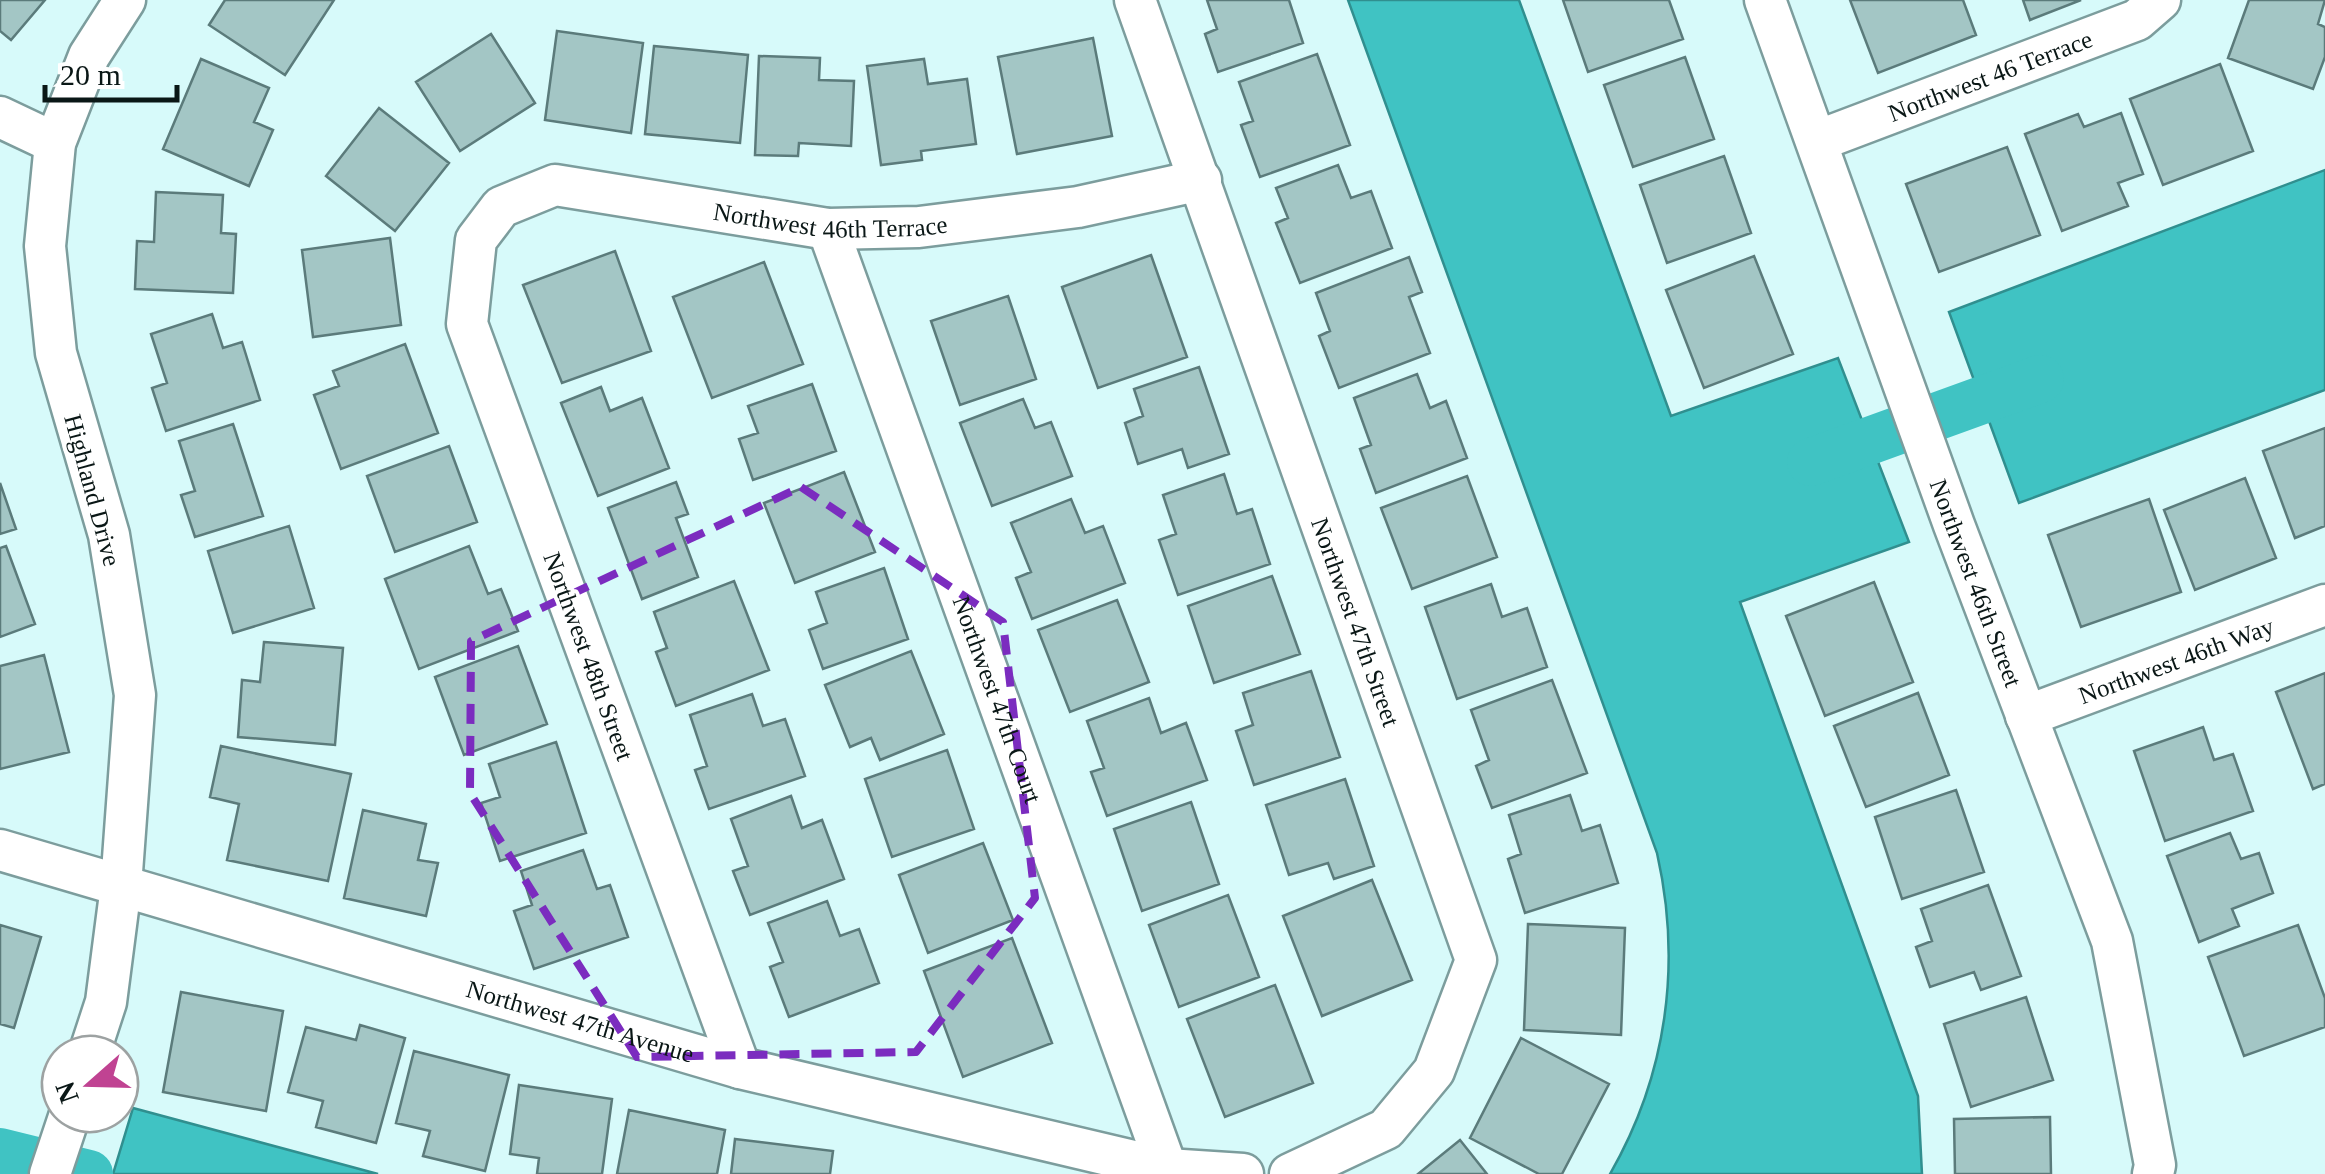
<svg xmlns="http://www.w3.org/2000/svg" width="2325" height="1174" font-family="Georgia,serif">
	<style>
		.water { fill: #40c3c3; stroke: #308f8f; stroke-width: 2.5 }
		.lines { fill: none; stroke-linecap: round; stroke-linejoin: round }
		.canal { stroke: #40c3c3; stroke-width: 48 }
		.building { fill: #a3c6c5; stroke: #5b7b7b; stroke-width: 2.5 }
		.minor-casing { stroke: #7c9d9d; stroke-width: 45 }
		.minor { stroke: #fff; stroke-width: 40 }
		.marked { fill: none; stroke: #7b2cbf; stroke-width: 8; stroke-dasharray: 20 12; stroke-linejoin: round }
		.labels { text-anchor: middle; stroke-width: 8; stroke-linejoin: round; paint-order: stroke }
		.street-label { font-size: 25px; fill: #0a1716; stroke: #fff }
	</style>
	<rect width="100%" height="100%" fill="#d7fafa"/>
	<path class="water" d="M1348 0H1519L1671 416 1838 358 1909 542 1740 602 1918 1096 1922 1174H1610C1667 1075 1682 964 1657 853Z
		M2325 170V390L2019 503 1949 312Z
		M133 1108 378 1174H113Z"/>
	<g class="lines">
		<path class="canal" d="M1811 462 2040 379
			M0 1152 89 1174"/>
	</g>
	<path class="building" d="M0 0H45L11 40 0 31Z
		M225 0H334L285 75 209 25Z
		M1207 0H1289L1303 43 1218 72 1205 34 1217 29Z
		M1563 0H1669L1683 39 1588 72Z
		M1850 0H1963L1976 35 1878 73Z
		M2023 0H2081L2030 20Z
		M2249 0H2325L2318 24 2325 27V57L2313 89 2228 58Z
		M557 31 643 43 631 133 545 120Z
		M491 34 535 103 460 151 416 82Z
		M1093 38 1112 136 1017 154 998 57Z
		M654 46 748 55 740 143 645 134Z
		M1317 54 1350 145 1260 177 1241 125 1253 121 1239 82Z
		M759 56 820 58 819 80 854 81 851 146 799 143 798 156 755 155Z
		M1685 57 1714 139 1633 167 1604 85Z
		M201 59 269 88 254 122 273 130 249 186 163 149Z
		M924 59 928 84 967 79 976 144 921 151 922 160 881 165 867 66Z
		M2220 64 2253 151 2163 185 2130 99Z
		M379 108 449 163 395 231 326 176Z
		M2121 113 2143 174 2118 183 2128 206 2062 231 2025 134 2078 114 2084 127Z
		M2007 147 2040 235 1939 272 1906 184Z
		M1724 156 1751 233 1667 263 1640 185Z
		M1338 165 1351 198 1371 191 1392 248 1300 283 1276 223 1288 218 1276 188Z
		M156 192 223 195 221 233 236 234 233 293 135 289 137 241 154 242Z
		M390 238 401 325 313 337 302 250Z
		M615 251 651 351 562 383 523 285Z
		M1151 255 1187 357 1098 388 1062 287Z
		M1754 256 1793 354 1704 388 1666 290Z
		M1409 257 1422 292 1409 297 1430 353 1339 388 1319 336 1330 331 1316 293Z
		M764 262 803 364 712 398 673 297Z
		M1008 296 1036 379 960 405 931 321Z
		M212 314 223 348 242 342 260 400 166 431 152 388 167 383 151 334Z
		M405 344 438 433 341 469 314 395 339 386 333 371Z
		M1199 367 1229 454 1188 468 1182 449 1138 464 1125 423 1143 416 1134 389Z
		M1417 374 1430 408 1446 401 1467 458 1376 493 1360 449 1371 445 1354 398Z
		M812 384 836 451 753 480 739 439 758 433 748 406Z
		M601 387 610 411 642 398 669 468 598 496 561 403Z
		M1023 399 1035 428 1051 422 1072 476 992 506 960 423Z
		M233 424 263 516 195 537 181 495 195 491 179 441Z
		M2325 428V526L2295 538 2263 451Z
		M449 446 477 522 395 552 367 476Z
		M844 472 875 552 795 583 764 503Z
		M1224 474 1237 514 1252 509 1270 564 1178 595 1159 540 1176 534 1163 495Z
		M1467 476 1497 557 1412 589 1381 508Z
		M2245 478 2276 558 2195 590 2164 510Z
		M676 482 688 514 676 518 698 577 642 599 608 508Z
		M0 483 16 529 0 534Z
		M1071 499 1085 533 1103 526 1125 583 1032 619 1016 578 1031 572 1011 523Z
		M2149 499 2181 592 2081 627 2048 535Z
		M289 526 314 608 233 633 208 551Z
		M6 546 35 624 0 637V548Z
		M469 546 488 594 501 589 518 631 419 669 385 579Z
		M884 568 908 639 823 669 809 630 827 623 816 592Z
		M1272 576 1300 654 1214 683 1188 606Z
		M734 581 769 670 676 706 656 652 667 648 654 612Z
		M1874 582 1913 682 1825 716 1786 616Z
		M1491 584 1502 617 1527 608 1547 667 1457 699 1425 607Z
		M1117 600 1149 682 1070 712 1038 630Z
		M264 642 343 648 335 745 238 737 242 680 260 682Z
		M518 646 547 724 464 755 435 677Z
		M911 651 944 734 880 760 871 738 850 747 825 685Z
		M44 655 69 752 0 769V666Z
		M1311 671 1340 757 1254 785 1236 731 1253 725 1243 693Z
		M2325 673V784L2313 789 2276 692Z
		M1552 680 1587 773 1492 808 1476 766 1489 760 1471 710Z
		M1918 693 1949 775 1866 807 1834 726Z
		M752 694 763 726 785 719 805 776 709 809 695 770 707 766 690 715Z
		M1149 698 1161 733 1186 723 1207 780 1107 816 1091 772 1104 768 1087 721Z
		M2203 727 2214 760 2233 754 2253 811 2165 841 2134 751Z
		M556 742 586 833 500 861 481 803 500 797 489 764Z
		M221 746 351 774 328 881 227 860 239 804 210 797Z
		M947 750 974 829 892 857 865 779Z
		M1345 779 1374 866 1334 879 1328 863 1289 875 1266 805Z
		M1956 790 1984 872 1902 899 1875 817Z
		M1570 795 1582 831 1600 825 1618 883 1525 913 1508 859 1521 854 1509 815Z
		M791 796 802 828 822 820 844 879 750 915 733 871 748 866 731 819Z
		M1191 802 1219 884 1142 911 1114 829Z
		M363 810 426 824 418 860 438 863 426 916 344 898Z
		M2230 833 2241 859 2259 853 2273 893 2232 909 2239 926 2199 942 2167 856Z
		M983 843 1013 920 928 953 899 875Z
		M583 850 597 889 610 885 628 937 534 969 514 911 532 905 521 871Z
		M1372 880 1412 980 1322 1016 1283 916Z
		M1988 885 2021 976 1981 990 1974 972 1930 987 1916 947 1932 941 1921 909Z
		M1228 895 1259 977 1179 1007 1149 925Z
		M827 901 840 936 859 929 879 983 789 1017 770 967 783 962 768 923Z
		M1528 924 1625 928 1621 1035 1524 1030Z
		M0 925 41 937 14 1028 0 1024Z
		M2298 925 2325 998V1027L2244 1056 2208 957Z
		M1012 938 1052 1043 963 1077 924 971Z
		M1275 985 1313 1083 1225 1117 1187 1019Z
		M181 992 283 1011 266 1111 163 1092Z
		M2026 997 2053 1080 1971 1107 1944 1024Z
		M360 1025 405 1038 376 1143 316 1127 323 1101 288 1092 306 1027 356 1040Z
		M1521 1038 1609 1084 1562 1174H1539L1470 1138Z
		M414 1051 509 1075 485 1171 423 1156 430 1131 396 1123Z
		M519 1085 612 1099 602 1174H537L539 1158 510 1154Z
		M629 1110 725 1130 717 1174H617Z
		M2050 1117 2051 1174H1955L1954 1119Z
		M735 1139 833 1151 830 1174H731Z
		M1460 1140 1487 1174H1418Z"/>
	<g class="lines">
		<g class="minor-casing">
			<g id="minor">
				<path id="s1" d="M1135 0 1476 960 1434 1071 1386 1129 1290 1174"/>
				<path id="s2" d="M1765 0 1954 525 2112 941 2155 1165 2153 1174"/>
				<path d="M0 117 55 143"/>
				<path id="s3" d="M1817 141 2137 20 2160 0"/>
				<path id="s4" d="M828 229 1167 1169"/>
				<path id="s5" d="M2026 716 2325 605"/>
				<path id="s6" d="M0 850 740 1068 1167 1169 1243 1174"/>
				<path d="M89 1054 106 1002 121 886 135 695 109 535 56 353 45 246 55 143 89 56 125 0"/>
				<path id="s7" d="M740 1068 467 324 476 240 501 207 555 185 828 229 919 227 1078 207 1201 180"/>
				<path d="M50 1174 70 1114"/>
			</g>
		</g>
		<use href="#minor" class="minor"/>
	</g>
	<path class="marked" d="M801 487 1003 622 1035 898 916 1052 637 1057 470 793 471 641Z"/>
	<g class="labels">
		<g class="street-label">
			<text dy="9" stroke="none"><textPath href="#s3" startOffset="185">Northwest 46 Terrace</textPath></text>
			<text dy="9" stroke="none"><textPath href="#s7" startOffset="1255">Northwest 46th Terrace</textPath></text>
			<text transform="translate(93 490) rotate(75)" y="9">Highland Drive</text>
			<text dy="9" stroke="none"><textPath href="#s2" startOffset="620">Northwest 46th Street</textPath></text>
			<text dy="9" stroke="none"><textPath href="#s1" startOffset="660">Northwest 47th Street</textPath></text>
			<text transform="translate(589 656) rotate(70)" y="9">Northwest 48th Street</text>
			<text dy="9" stroke="none"><textPath href="#s5" startOffset="160">Northwest 46th Way</textPath></text>
			<text dy="9" stroke="none"><textPath href="#s4" startOffset="500">Northwest 47th Court</textPath></text>
			<text dy="9" stroke="none"><textPath href="#s6" startOffset="605">Northwest 47th Avenue</textPath></text>
		</g>
	</g>
	<g transform="translate(90 1084) rotate(250)"><circle r="48" fill="#ffffff" stroke="#9da2a2" stroke-width="2.5"/>
	<path d="M0-8L18 38L0 25L-18 38Z" fill="#c04392"/>
	<text y="-15" font-size="28" font-weight="bold" text-anchor="middle" fill="#0a1716">N</text>
	</g>
	<path d="M45 85v15h132v-15" fill="none" stroke="#0a1716" stroke-width="5"/>
	<text x="60" y="85" font-size="30" fill="#0a1716" stroke="#ffffff" stroke-width="8" paint-order="stroke">20 m</text>
</svg>
